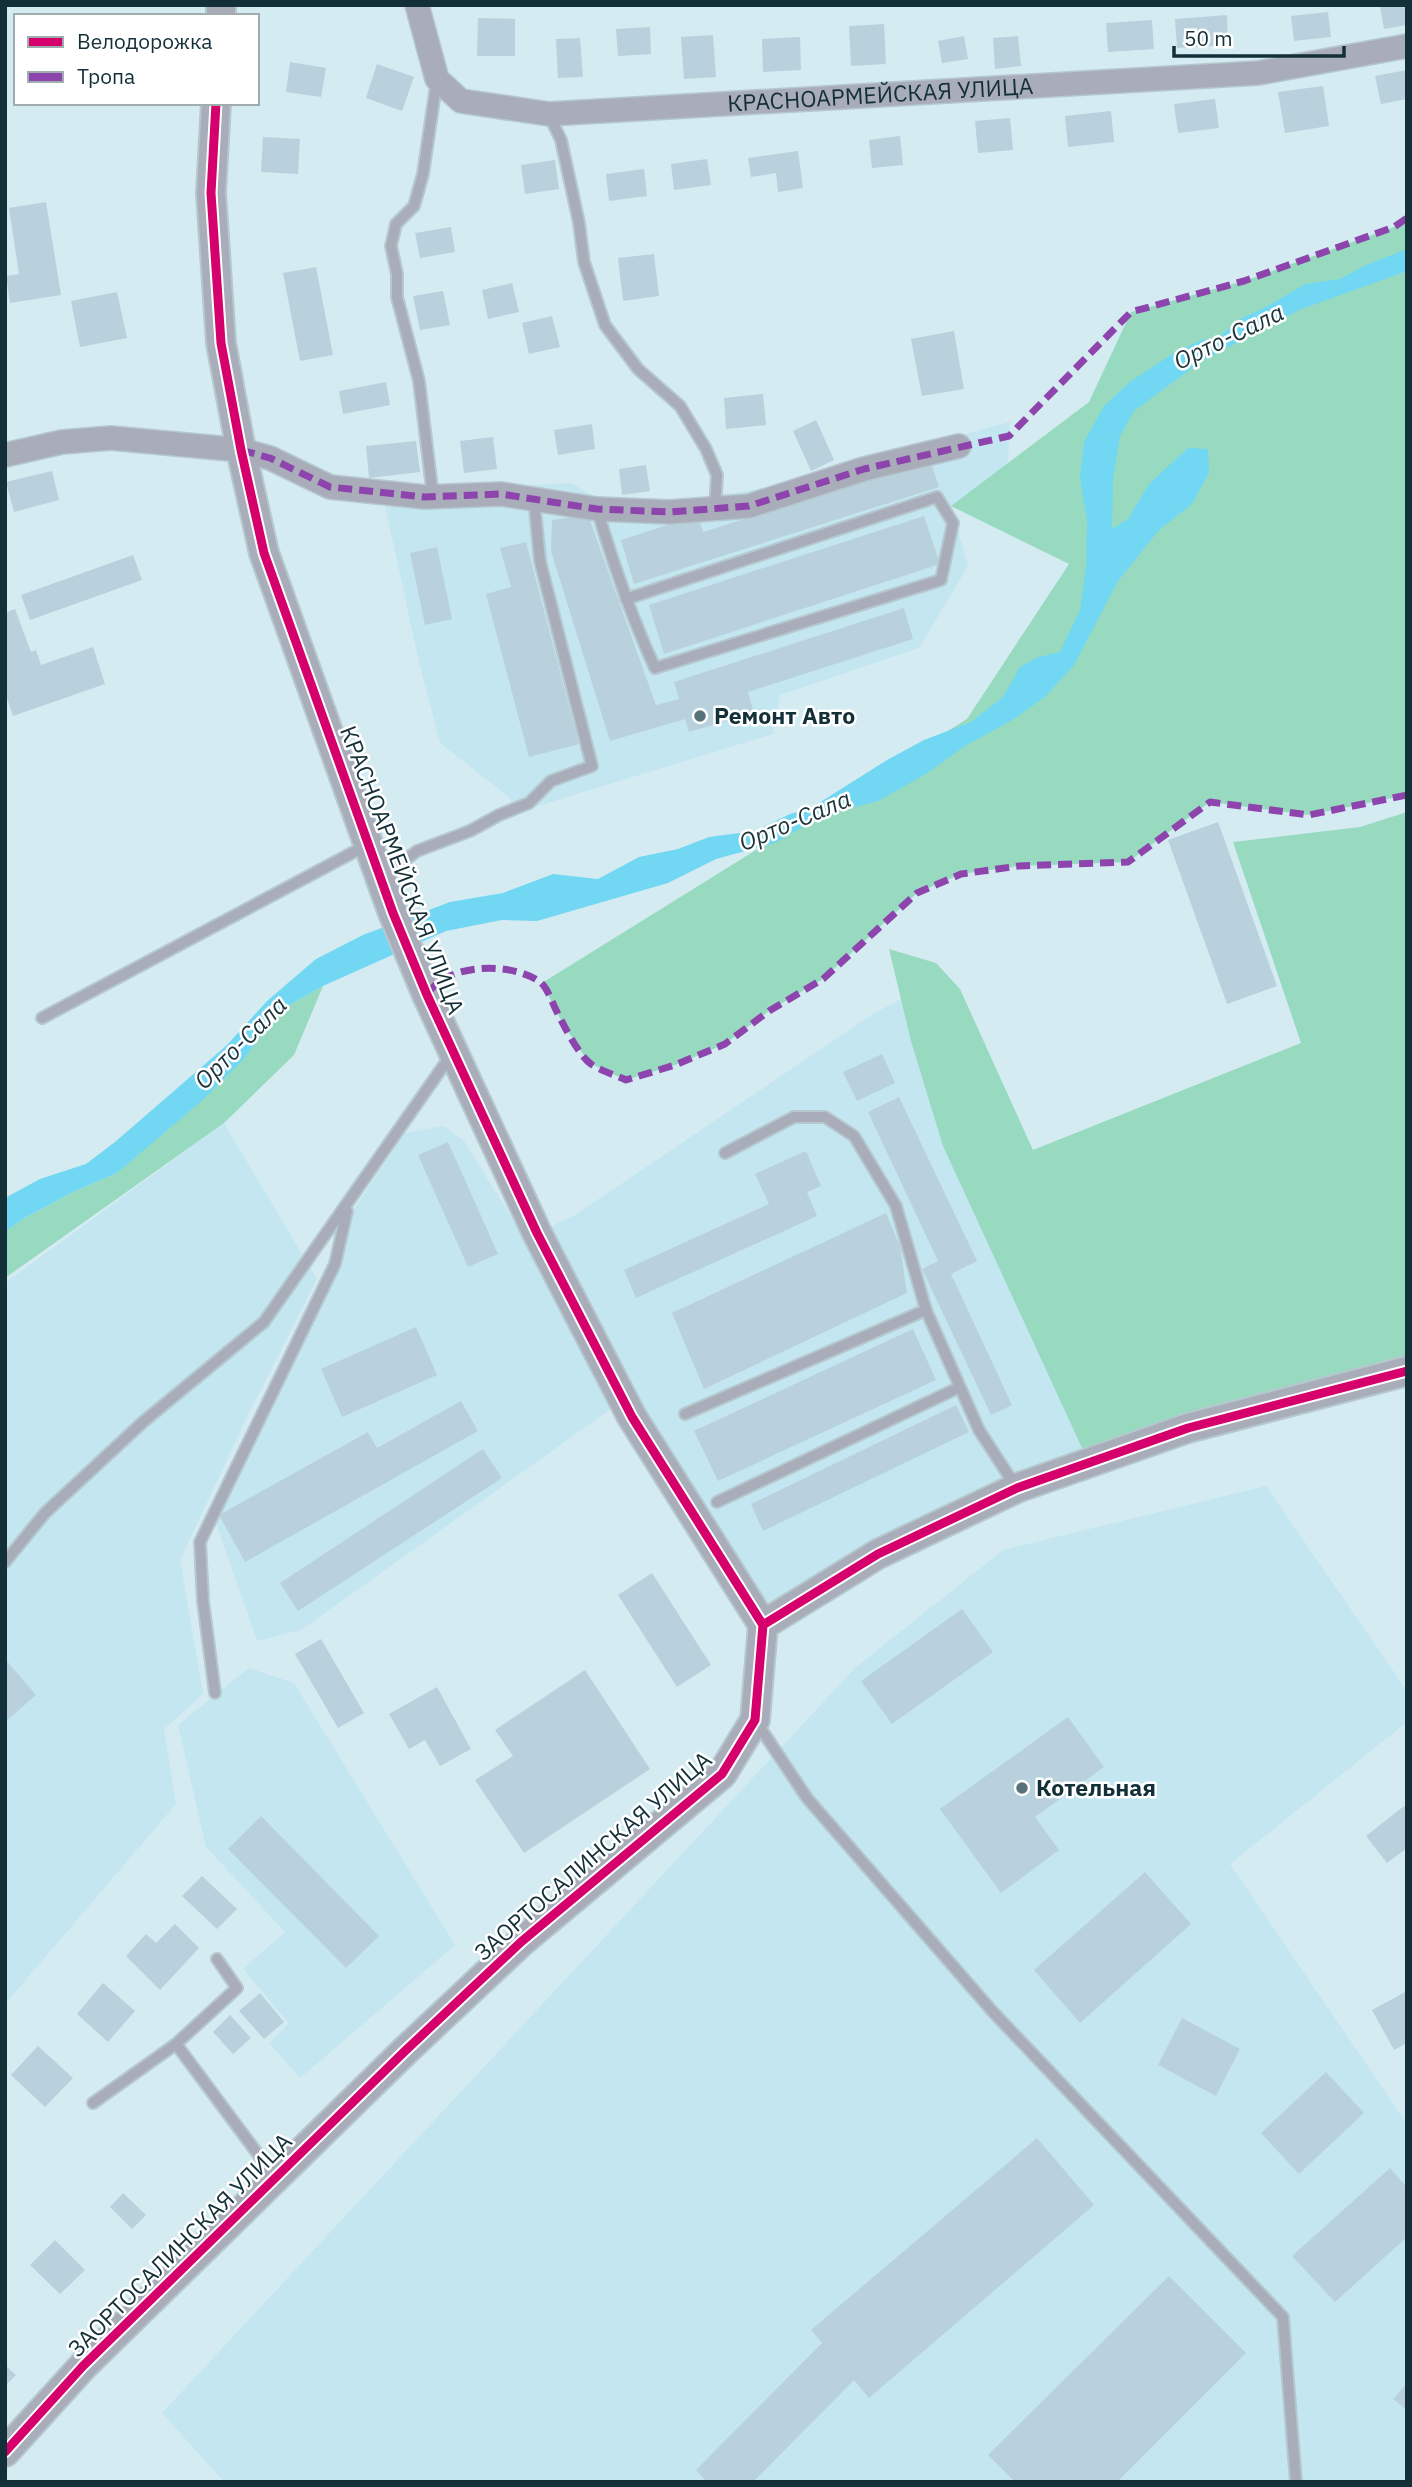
<svg xmlns="http://www.w3.org/2000/svg" width="1412" height="2487" font-family="'IBM Plex Sans',sans-serif">
	<style>
		.built { fill: #c3e6f1 }
		.forest { fill: #97dac0 }
		.water { fill: #72d7f2 }
		.building { fill: #b9d1dd }
		.lines { fill: none; stroke-linecap: round; stroke-linejoin: round }
		.service-casing { stroke: #b5c8ce; stroke-width: 14 }
		.minor-casing { stroke: #b5c8ce; stroke-width: 26 }
		.tertiary-casing { stroke: #b5c8ce; stroke-width: 32 }
		.service { stroke: #a9adb9; stroke-width: 10 }
		.minor { stroke: #a9adb9; stroke-width: 23 }
		.tertiary { stroke: #a9adb9; stroke-width: 28 }
		.quiet { stroke: #8e44ad; stroke-width: 7; stroke-dasharray: 14 7; stroke-linecap: butt }
		.cycleway-casing { stroke: #fff; stroke-width: 13 }
		.cycleway { stroke: #d6006c; stroke-width: 9 }
		.poi-dot { fill: #577179; stroke: #fff; stroke-width: 2.5 }
		.labels { text-anchor: middle; stroke-width: 5; stroke-linejoin: round; paint-order: stroke }
		.street-label { font-size: 23px; fill: #132f38; stroke: #fff }
		.poi-label { font-size: 23px; font-weight: bold; fill: #132f38; stroke: #fff; text-anchor: start }
		.water-label { font-size: 24px; font-style: italic; fill: #1e343b; stroke: #fff }
	</style>
	<rect width="100%" height="100%" fill="#d5ebf2"/>
	<path class="built" d="M1010 422 1008 464 951 506 968 566 919 648 780 695 773 734 515 813 510 798 440 743 419 662 382 492 446 484 531 485 572 483 597 499 691 501 784 484 904 450Z
		M901 999 927 1092 1088 1461 763 1625 537 1233 575 1215 873 1014Z
		M224 1123 317 1279 249 1413 180 1560 203 1694 164 1729 176 1804 5 2004V1283Z
		M444 1126 464 1141 525 1239 612 1408 301 1630 257 1641 216 1523 339 1268 352 1212 405 1133Z
		M1266 1486 1407 1691V1722L1230 1864 1407 2124V2482H224L162 2413 855 1668 1003 1550Z
		M249 1668 294 1683 455 1945 300 2078 269 2043 289 2023 243 1969 285 1932 206 1847 178 1725Z"/>
	<path class="forest" d="M1407 218V795L1309 815 1210 802 1128 862 1019 866 961 874 917 893 823 979 769 1011 725 1044 675 1065 626 1080 589 1063 563 1024 542 983 967 719 1069 564 951 506 1089 402 1131 312 1244 281 1394 227Z
		M1407 812V1368L1088 1461 943 1146 911 1041 889 949 936 963 960 989 1033 1150 1301 1043 1233 842 1360 827Z
		M323 986 294 1055 224 1123 5 1278V1232L23 1219 73 1192 117 1173 281 1010Z"/>
	<path class="water" d="M1407 249V271L1299 310 1199 363 1134 411 1120 436 1113 480 1112 529 1128 519 1149 484 1188 448 1208 449 1209 473 1192 504 1159 530 1118 581 1074 665 1045 697 1014 719 965 746 926 774 878 801 847 809 813 821 775 843 716 859 668 883 537 921 502 920 446 931 323 986 281 1010 243 1060 205 1098 117 1173 73 1192 23 1219 5 1232V1198L40 1179 86 1164 115 1142 227 1045 267 1001 316 959 363 935 450 902 503 893 553 874 598 879 639 857 678 849 709 837 755 831 790 814 811 808 887 760 924 740 971 722 1003 697 1020 667 1038 657 1060 652 1080 610 1086 567 1087 521 1080 478 1084 442 1104 406 1131 381 1171 355 1201 340 1217 338 1242 318 1266 307 1305 284 1340 279 1366 265Z"/>
	<path class="building" d="M1391 5H1407V25L1384 29 1380 7Z
		M1328 12 1331 37 1294 41 1291 16Z
		M1227 15 1228 45 1177 48 1175 19Z
		M478 18 515 19V56H477Z
		M1152 20 1154 49 1108 52 1106 23Z
		M884 24 886 64 851 66 849 26Z
		M650 27 651 54 618 56 616 29Z
		M713 35 716 77 684 79 681 37Z
		M964 36 968 59 942 63 938 41Z
		M1018 36 1021 66 995 69 993 38Z
		M800 37 801 70 763 72 762 39Z
		M580 38 583 77 558 78 556 39Z
		M290 62 326 68 321 97 286 92Z
		M377 64 414 77 402 111 366 98Z
		M1407 70V99L1381 104 1375 76Z
		M1323 86 1329 126 1285 133 1278 92Z
		M1215 99 1219 128 1178 133 1174 104Z
		M1111 111 1114 142 1068 147 1065 116Z
		M1010 118 1013 150 978 153 975 121Z
		M900 136 903 165 872 168 869 140Z
		M263 137 300 139 298 174 261 172Z
		M798 151 803 188 778 192 776 173 751 177 748 158Z
		M707 159 711 185 674 190 671 164Z
		M555 160 559 189 525 194 521 165Z
		M644 169 647 196 609 201 606 174Z
		M46 202 61 295 10 303 6 276 19 274 9 208Z
		M451 227 455 252 420 258 415 233Z
		M654 254 659 296 623 301 618 258Z
		M316 267 333 355 300 361 283 273Z
		M512 283 519 312 488 319 482 290Z
		M443 291 450 325 420 330 413 296Z
		M117 292 127 338 80 347 71 301Z
		M552 316 560 347 529 354 522 323Z
		M954 331 964 389 922 396 911 339Z
		M386 382 390 405 343 414 339 391Z
		M763 394 766 425 726 429 724 398Z
		M816 420 834 460 811 471 793 431Z
		M592 424 595 449 558 455 554 430Z
		M493 437 497 469 464 473 460 441Z
		M416 441 420 472 369 478 366 446Z
		M930 460 939 487 634 584 621 540 698 515 703 532Z
		M646 465 650 491 622 495 619 469Z
		M52 471 59 500 14 512 6 482Z
		M588 515 656 705 679 699 674 682 904 608 913 639 748 692 754 713 689 732 685 719 610 741 551 551 552 520Z
		M924 516 940 564 664 654 649 605Z
		M526 542 579 744 529 757 486 594 511 587 500 548Z
		M437 547 452 619 425 625 410 553Z
		M133 555 142 580 30 620 21 595Z
		M15 609 31 652 36 650 41 665 93 647 105 684 13 716 5 692V613Z
		M1218 822 1277 986 1227 1004 1168 840Z
		M882 1054 895 1083 857 1101 843 1072Z
		M899 1097 977 1261 951 1274 1012 1405 991 1415 922 1269 938 1261 868 1112Z
		M448 1142 498 1254 468 1267 418 1155Z
		M806 1151 821 1186 807 1192 817 1216 636 1298 624 1270 769 1204 755 1174Z
		M886 1213 900 1246 907 1293 704 1389 672 1313Z
		M416 1327 437 1375 342 1417 321 1369Z
		M913 1329 936 1380 718 1481 694 1431Z
		M461 1401 478 1431 245 1562 219 1515 368 1432 377 1448Z
		M956 1405 969 1432 763 1531 751 1504Z
		M483 1449 502 1478 298 1611 280 1583Z
		M652 1573 711 1665 677 1687 618 1595Z
		M962 1609 993 1652 892 1724 861 1681Z
		M321 1639 364 1713 338 1728 295 1654Z
		M5 1659 36 1695 5 1722Z
		M585 1670 650 1769 524 1853 475 1780 513 1756 495 1730Z
		M437 1687 471 1749 440 1766 425 1740 409 1749 389 1714Z
		M1068 1717 1104 1767 1035 1817 1059 1850 1001 1893 940 1809Z
		M1404 1806 1407 1809V1848L1387 1863 1366 1836Z
		M261 1816 379 1936 346 1968 228 1849Z
		M1145 1872 1191 1924 1080 2023 1034 1970Z
		M202 1876 237 1909 217 1929 182 1896Z
		M175 1924 199 1948 160 1990 126 1956 146 1934 156 1943Z
		M103 1983 135 2011 108 2042 77 2014Z
		M1407 1991V2043L1394 2050 1372 2010Z
		M260 1993 284 2022 264 2039 239 2011Z
		M230 2015 251 2038 233 2054 213 2032Z
		M1182 2018 1240 2049 1216 2096 1158 2065Z
		M38 2046 73 2078 45 2107 11 2075Z
		M1326 2072 1364 2113 1299 2174 1261 2133Z
		M1037 2138 1094 2205 869 2398 854 2380 753 2482H707L696 2470 822 2343 811 2330Z
		M1390 2168 1407 2187V2237L1335 2302 1292 2256Z
		M123 2193 146 2215 132 2229 110 2207Z
		M55 2240 85 2270 60 2294 30 2265Z
		M1169 2276 1246 2353 1117 2482H1015L988 2455Z
		M5 2365 16 2375 5 2386Z
		M1407 2383V2410L1393 2399Z"/>
	<g class="lines">
		<g class="service-casing">
			<path id="service" d="M549 115 561 140 579 223 584 262 605 325 638 369 680 406 706 449 717 475 715 509
				M433 497 419 381 397 297V274L391 246 396 224 414 206 423 174 437 79
				M597 509C613 563 631 616 655 668L941 580 953 523 937 497 626 599
				M383 877 417 851 470 831 499 815 529 803 551 781 592 766 540 561 534 499
				M42 1018 367 845
				M725 1153 794 1117H825L854 1136 896 1206 926 1310 979 1430 1016 1487
				M685 1414 926 1310
				M717 1502 960 1387
				M5 1562 45 1513 143 1422 264 1322 451 1055
				M215 1693 203 1601 200 1542 335 1264 347 1211
				M757 1723 807 1798 993 2012 1283 2317 1296 2482
				M217 1959 237 1988 176 2044 275 2177
				M93 2103 176 2044"/>
		</g>
		<g class="minor-casing">
			<g id="minor">
				<path id="s1" d="M417 5 437 79 461 101 549 114 1258 73 1407 46"/>
				<path d="M5 455 62 442 111 438 241 450 270 458 330 487 425 497 501 494 597 509 670 512 749 506 864 469 959 446"/>
			</g>
		</g>
		<g class="tertiary-casing">
			<path id="tertiary" d="M221 16V5
				M216 103 211 193 221 343 241 450 264 553 393 913 427 995 537 1233 632 1417 763 1625
				M5 2452 83 2366 405 2051 521 1942 722 1774 755 1720 763 1625 878 1554 1017 1488 1188 1428 1407 1371"/>
		</g>
		<use href="#service" class="service"/>
		<use href="#minor" class="minor"/>
		<use href="#tertiary" class="tertiary"/>
		<path class="quiet" d="M241 450 270 458 330 487 425 497 501 494 597 509 670 512 749 506 864 469 1009 436 1131 312 1244 281 1394 227 1407 218
			M427 995C446 963 511 961 540 982 547 987 552 1002 556 1010 563 1024 579 1056 591 1064 601 1071 615 1075 626 1080L675 1065 725 1044 769 1011 823 979 917 893 961 874 1019 866 1128 862 1210 802 1309 815 1407 795"/>
		<g class="cycleway-casing">
			<path id="cycleway" d="M216 103 211 193 221 343 241 450 264 553 393 913 427 995 537 1233 632 1417 763 1625
				M5 2452 83 2366 405 2051 521 1942 722 1774 755 1720 763 1625 878 1554 1017 1488 1188 1428 1407 1371"/>
		</g>
		<use href="#cycleway" class="cycleway"/>
	</g>
	<g class="poi-dot">
		<circle cx="700" cy="716" r="7"/>
		<circle cx="1022" cy="1788" r="7"/>
	</g>
	<g class="labels">
		<g class="street-label">
			<text dy="8" stroke="none"><textPath href="#s1" startOffset="530">КРАСНОАРМЕЙСКАЯ УЛИЦА</textPath></text>
			<text transform="translate(402 870) rotate(69)" y="8">КРАСНОАРМЕЙСКАЯ УЛИЦА</text>
			<text transform="translate(593 1856) rotate(-41)" y="8">ЗАОРТОСАЛИНСКАЯ УЛИЦА</text>
			<text transform="translate(180 2245) rotate(-45)" y="8">ЗАОРТОСАЛИНСКАЯ УЛИЦА</text>
		</g>
		<g class="poi-label">
			<text x="714" y="724">Ремонт Авто</text>
			<text x="1036" y="1796">Котельная</text>
		</g>
		<g class="water-label">
			<text transform="translate(1229 337) rotate(-26)" y="8">Орто-Сала</text>
			<text transform="translate(795 821) rotate(-23)" y="8">Орто-Сала</text>
			<text transform="translate(241 1043) rotate(-45)" y="8">Орто-Сала</text>
		</g>
	</g>
	<rect width="1412" height="2487" fill="none" stroke="#132f38" stroke-width="14"/>
	<rect x="14" y="14" width="245" height="91" fill="#ffffff" stroke="#a1acaf" stroke-width="2"/>
	<rect x="28" y="37" width="35" height="10" fill="#d6006c" stroke="#a1acaf" stroke-width="2"/>
	<text x="77" y="49" font-size="21" fill="#132f38">Велодорожка</text>
	<rect x="28" y="72" width="35" height="10" fill="#8e44ad" stroke="#a1acaf" stroke-width="2"/>
	<text x="77" y="84" font-size="21" fill="#132f38">Тропа</text>
	<path d="M1174 46v10h170v-10" fill="none" stroke="#132f38" stroke-width="3.5"/>
	<text x="1184" y="46" font-size="21" fill="#132f38" stroke="#ffffff" stroke-width="5" paint-order="stroke">50 m</text>
</svg>
